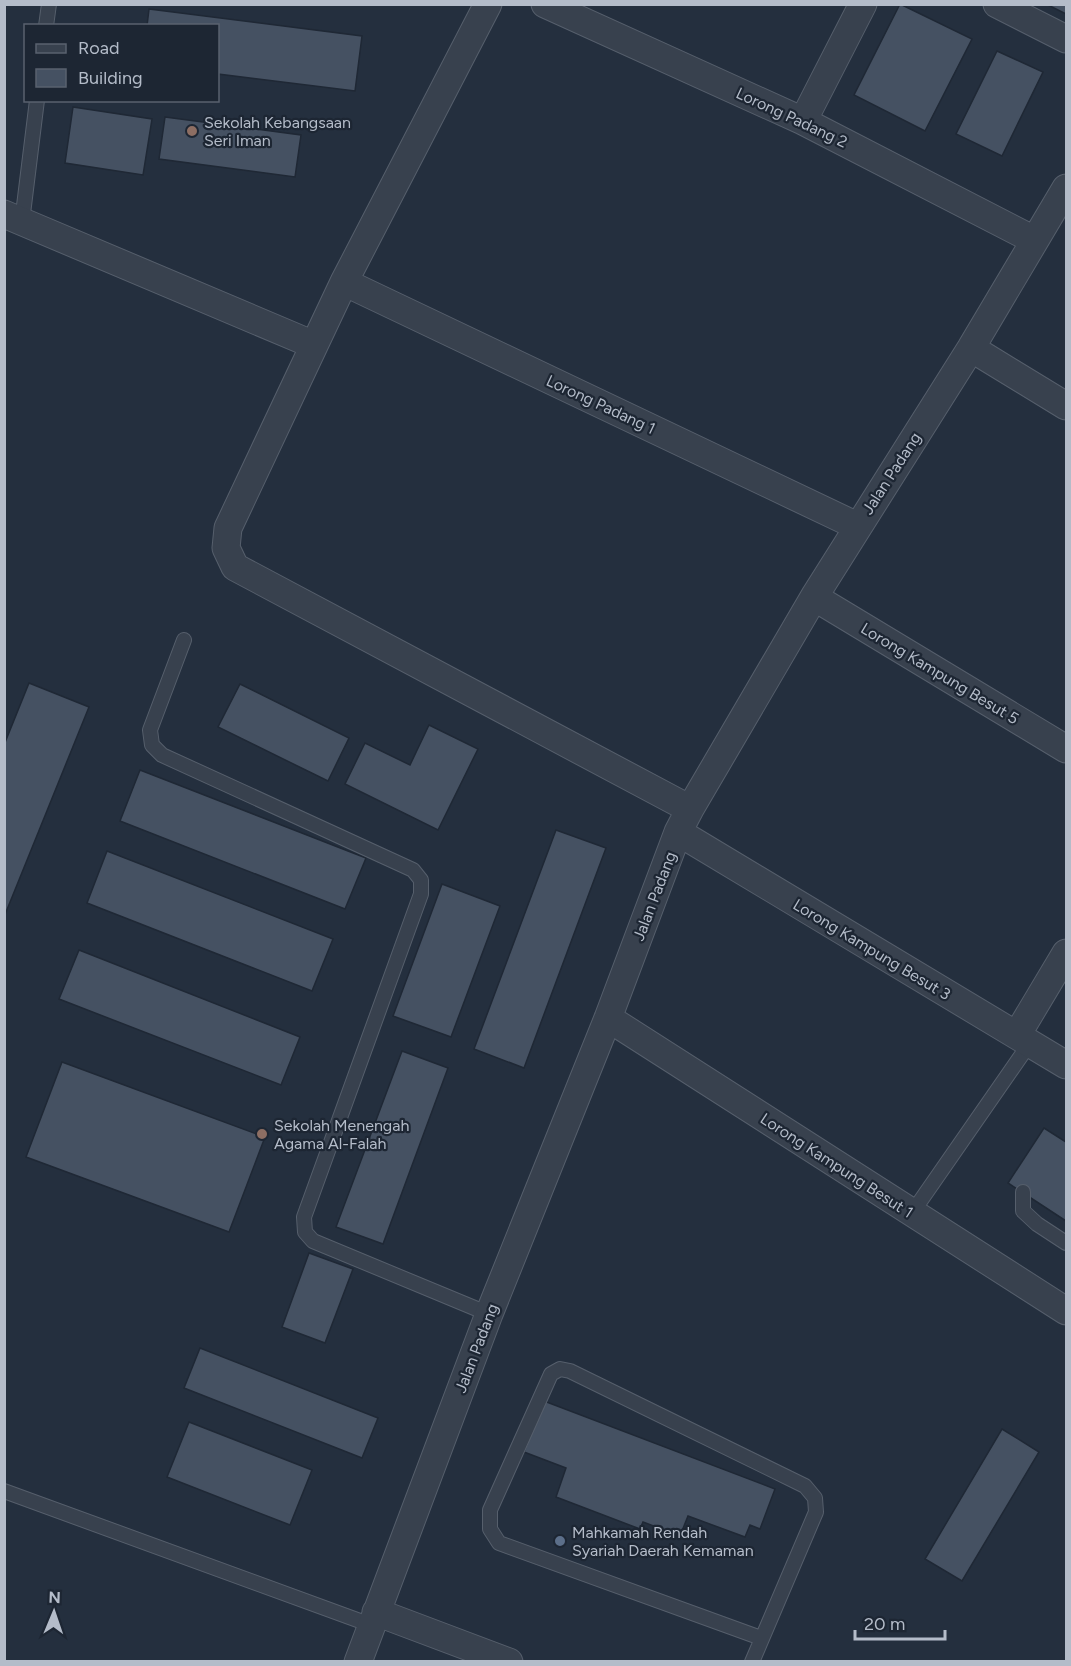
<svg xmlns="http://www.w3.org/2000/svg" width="1071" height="1666" font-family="Figtree,sans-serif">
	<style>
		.building { fill: #455162; stroke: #1f2835; stroke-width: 1.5 }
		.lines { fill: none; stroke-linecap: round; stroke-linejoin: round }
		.service-casing { stroke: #565f6c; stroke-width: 16 }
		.minor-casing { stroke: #565f6c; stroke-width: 29 }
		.service { stroke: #38414e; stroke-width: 14 }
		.minor { stroke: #38414e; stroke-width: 27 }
		.education-dot { fill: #8d6e63; stroke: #1d2633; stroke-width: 2 }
		.service-dot { fill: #5c6f8a; stroke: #1d2633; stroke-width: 2 }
		.labels { text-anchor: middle; stroke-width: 4.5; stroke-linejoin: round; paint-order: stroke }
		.street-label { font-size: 16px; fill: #b4bcc9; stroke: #1d2633 }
		.poi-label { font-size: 16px; fill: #b4bcc9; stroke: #1d2633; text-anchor: start }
	</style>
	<rect width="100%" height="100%" fill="#242f3e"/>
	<path class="building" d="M900 4 972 39 925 131 854 95Z
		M1046 4H1066V14Z
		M149 9 362 36 355 91 218 74V26H147Z
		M997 51 1043 72 1002 156 956 134Z
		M73 107 152 119 143 175 65 163Z
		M165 117 301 135 295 177 159 159Z
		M29 683 89 707 4 917V745Z
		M240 684 349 738 328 781 218 727Z
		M429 725 478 749 438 830 345 784 365 743 410 765Z
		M140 770 366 858 345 909 120 821Z
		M556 830 606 848 524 1068 474 1049Z
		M107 851 333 939 312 991 87 903Z
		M442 884 500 906 451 1037 393 1016Z
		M79 950 300 1037 281 1085 59 999Z
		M402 1051 448 1068 383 1244 336 1227Z
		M62 1062 265 1137 229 1232 26 1157Z
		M1044 1128 1066 1142V1221L1008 1183Z
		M309 1253 353 1269 325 1343 282 1327Z
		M200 1348 378 1418 362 1458 184 1388Z
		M544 1401 775 1489 760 1529 750 1525 745 1537 688 1516 680 1536 643 1522 640 1529 556 1497 566 1468 524 1452Z
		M189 1422 312 1470 290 1525 167 1477Z
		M1002 1429 1039 1452 962 1581 925 1559Z"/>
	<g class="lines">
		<g class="service-casing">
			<path id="service" d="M46 26 49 4
				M22 222 37 100
				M184 640 150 730 152 745 162 755 413 870 421 880V894L304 1217 305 1232 313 1241 489 1314
				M1023 1192V1211L1037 1224 1066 1243
				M912 1213 1030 1043
				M4 1491 371 1625
				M752 1662 816 1512 815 1498 805 1486 570 1371 560 1369 551 1374 490 1510V1529L499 1543 761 1638"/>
		</g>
		<g class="minor-casing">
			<path id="minor" d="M488 4 344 282 228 528 226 548 235 567 690 809
				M545 4 803 121 1034 240
				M997 4 1066 39
				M803 121 863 4
				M4 214 314 345
				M344 282 857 526
				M971 348 1066 406
				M814 597 1066 749
				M678 832 1066 1065
				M608 1018 1066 1311
				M1017 1035 1066 953
				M376 1612 509 1662
				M358 1662 489 1314 608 1018 678 832 690 809 814 597 971 348 1066 188"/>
		</g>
		<use href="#service" class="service"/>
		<use href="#minor" class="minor"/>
	</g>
	<g class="education-dot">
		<circle cx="192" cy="131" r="6"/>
		<circle cx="262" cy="1134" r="6"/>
	</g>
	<circle class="service-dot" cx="560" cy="1541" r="6"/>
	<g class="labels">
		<g class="street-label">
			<text transform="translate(792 117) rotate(25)" y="6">Lorong Padang 2</text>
			<text transform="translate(601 404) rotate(25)" y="6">Lorong Padang 1</text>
			<text transform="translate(891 473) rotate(-57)" y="6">Jalan Padang</text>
			<text transform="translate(940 673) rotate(31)" y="6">Lorong Kampung Besut 5</text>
			<text transform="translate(654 896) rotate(-69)" y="6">Jalan Padang</text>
			<text transform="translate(872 949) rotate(31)" y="6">Lorong Kampung Besut 3</text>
			<text transform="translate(837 1165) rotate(33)" y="6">Lorong Kampung Besut 1</text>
			<text transform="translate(476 1348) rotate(-69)" y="6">Jalan Padang</text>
		</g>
		<g class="poi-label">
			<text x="204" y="128">Sekolah Kebangsaan<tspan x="204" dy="18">Seri Iman</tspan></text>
			<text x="274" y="1131">Sekolah Menengah<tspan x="274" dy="18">Agama Al-Falah</tspan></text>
			<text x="572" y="1538">Mahkamah Rendah<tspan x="572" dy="18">Syariah Daerah Kemaman</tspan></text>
		</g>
	</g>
	<rect width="1071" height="1666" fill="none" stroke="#b4bcc9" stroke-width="12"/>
	<rect x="24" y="24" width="195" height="78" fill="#1d2633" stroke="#59626f" stroke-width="1.5"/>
	<rect x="36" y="44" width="30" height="9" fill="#38414e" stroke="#59626f" stroke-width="1.5"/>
	<text x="78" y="54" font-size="18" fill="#b4bcc9">Road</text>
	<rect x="36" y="69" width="30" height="18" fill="#455162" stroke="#59626f" stroke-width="1.5"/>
	<text x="78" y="84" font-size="18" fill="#b4bcc9">Building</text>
	<g transform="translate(54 1612) rotate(2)" stroke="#1d2633" stroke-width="4.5" paint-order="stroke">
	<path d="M0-4.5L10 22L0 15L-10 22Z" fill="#b4bcc9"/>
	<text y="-9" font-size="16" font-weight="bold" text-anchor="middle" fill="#b4bcc9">N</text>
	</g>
	<path d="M855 1630v9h90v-9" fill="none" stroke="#b4bcc9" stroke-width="3"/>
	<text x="864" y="1630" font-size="18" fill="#b4bcc9" stroke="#1d2633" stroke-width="4.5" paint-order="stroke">20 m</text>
</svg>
